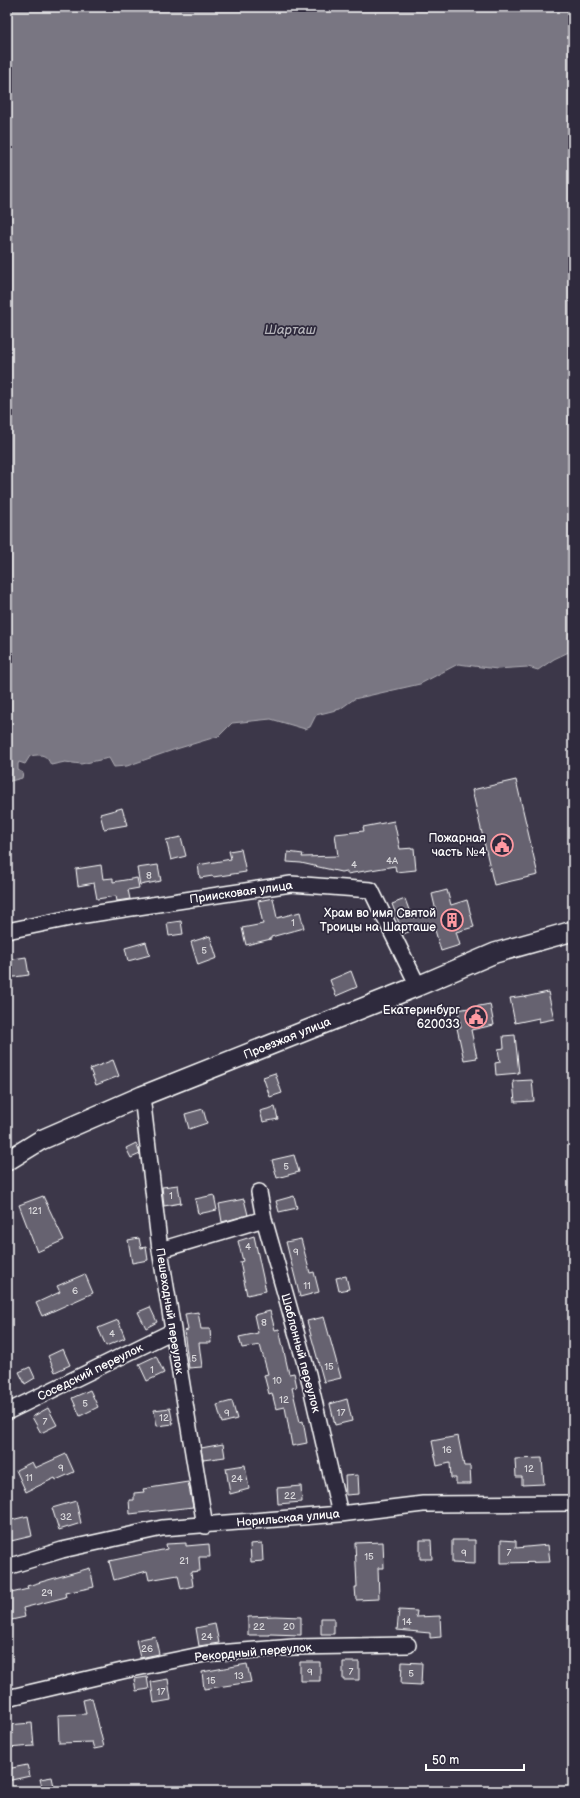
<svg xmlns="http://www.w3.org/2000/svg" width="580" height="1798" font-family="'Balsamiq Sans',sans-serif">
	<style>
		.water { fill: #797682; stroke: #afadb4 }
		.building { fill: #666270; stroke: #fff }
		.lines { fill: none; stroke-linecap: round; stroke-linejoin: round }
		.minor-casing { stroke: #fff; stroke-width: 18 }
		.major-casing { stroke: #fff; stroke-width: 22 }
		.minor { stroke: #2f2a3d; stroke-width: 15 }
		.major { stroke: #2f2a3d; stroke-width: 19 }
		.labels { text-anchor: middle; stroke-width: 3.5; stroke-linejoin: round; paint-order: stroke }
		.number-label { font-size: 10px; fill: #d9d8db }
		.poi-label { font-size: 12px; fill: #fff; stroke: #2f2a3d; text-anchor: end }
		.street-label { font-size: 12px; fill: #fff; stroke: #2f2a3d }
		.water-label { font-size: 13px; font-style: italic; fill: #b5b4ba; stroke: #2f2a3d }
	</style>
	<rect width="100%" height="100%" fill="#3c3749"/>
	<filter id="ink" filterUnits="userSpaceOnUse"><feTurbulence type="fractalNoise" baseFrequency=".025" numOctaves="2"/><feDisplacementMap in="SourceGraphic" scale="8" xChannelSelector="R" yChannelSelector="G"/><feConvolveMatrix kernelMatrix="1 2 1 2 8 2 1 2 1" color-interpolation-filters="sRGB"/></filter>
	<g filter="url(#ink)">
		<path class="water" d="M7 7H573V650L554 659 538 670 528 667 497 669 458 664 420 684 354 699 340 709 316 715 310 727 305 729 271 719 232 723 219 736 173 750 127 766 114 767 109 758 81 764 65 762 51 765C46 754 42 754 30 756L25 764 19 762 18 764V770L23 773 22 778 7 782Z"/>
		<path class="building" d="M516 780 538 875 494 885 472 790Z
			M122 808 127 825 104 829 100 814Z
			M394 821 400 849 414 848 416 870 396 872 395 866 347 874V871L341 872 301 863 287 862 288 852 303 854 302 857 338 856 335 834 364 831 363 827Z
			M181 837 186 856 171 860 166 840Z
			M241 849 246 872 213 877V876L200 878 198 865 231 859 229 851Z
			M101 865 103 879 113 878V882L137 878 139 888 128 890 130 899 117 901 116 896 97 899 94 883 78 886 76 869Z
			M158 865 161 881 140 885 137 868Z
			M447 890 451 905 467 900 474 927 456 932 460 945 441 951 433 923 403 934 392 904 405 899 412 918 436 911 432 894Z
			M273 898 277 918 300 912 304 928 271 937V939L246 945 242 928 263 924 258 901Z
			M181 921 183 934 169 936 167 923Z
			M210 936 217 958 198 965 191 942Z
			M146 942 150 955 128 961 125 948Z
			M26 957 29 975 7 978V960Z
			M351 971 357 987 336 996 330 980Z
			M548 992 554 1019 539 1022V1018L515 1023 510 998 524 996 525 997Z
			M490 1004 494 1025 471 1030 477 1058 464 1060 457 1028 461 1027 458 1010Z
			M515 1035 519 1073 496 1075 495 1063 500 1062 498 1049 504 1048 503 1036Z
			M113 1060 119 1076 96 1085 90 1069Z
			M275 1073 282 1093 270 1097 263 1077Z
			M532 1080 534 1101 515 1102 513 1081Z
			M275 1107 278 1119 263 1122 260 1111Z
			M203 1109 207 1123 189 1129 185 1114Z
			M136 1143 140 1154 131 1158 126 1148Z
			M294 1155 299 1172 277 1178 272 1160Z
			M178 1185 181 1203 164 1206 162 1187Z
			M214 1195 217 1210 198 1214 195 1199Z
			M43 1196 64 1240 37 1252 19 1205Z
			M294 1196 297 1208 279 1212 276 1201Z
			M244 1199 248 1215 222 1222 219 1204Z
			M254 1236 266 1291 247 1295 240 1262 243 1261 238 1241Z
			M139 1238 141 1248 146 1247 148 1260 132 1263 128 1240Z
			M301 1239 310 1273 314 1272 319 1292 300 1297 286 1242Z
			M85 1274 93 1293 42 1316 36 1303 60 1292 57 1286Z
			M346 1276 349 1289 339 1291 336 1278Z
			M150 1307 157 1322 146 1328 138 1312Z
			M270 1311 275 1330 279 1329 289 1374 294 1373 297 1387 292 1388 300 1422 303 1421 307 1443 292 1446 285 1407 276 1409 272 1393 269 1394 264 1375 268 1374 260 1345 242 1348 239 1337 258 1333 254 1315Z
			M198 1312 201 1329H210L211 1343H199L202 1367 189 1368 184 1331 188 1330 185 1314Z
			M324 1317 341 1378 324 1382 307 1321Z
			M118 1320 125 1338 106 1346 98 1328Z
			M63 1349 70 1365 55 1372 48 1356Z
			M156 1356 164 1373 147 1381 139 1364Z
			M30 1367 35 1378 25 1384 19 1372Z
			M90 1390 98 1407 80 1416 72 1398Z
			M347 1399 352 1421 335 1425 330 1404Z
			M232 1401 237 1419 222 1423 217 1405Z
			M48 1408 57 1425 41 1433 32 1417Z
			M170 1408 173 1424 157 1426 154 1410Z
			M458 1436 464 1466H470L471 1484H456V1478H451L450 1463 437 1466 432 1441Z
			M223 1444 225 1457 203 1460 201 1448Z
			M66 1454 74 1472 56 1480 55 1478 26 1492 16 1470 32 1462 35 1468Z
			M542 1458 544 1484 522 1485V1477H516L515 1459Z
			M245 1465 249 1489 230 1494 226 1468Z
			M358 1475 359 1494 346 1495 345 1476Z
			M188 1482 193 1507 130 1514 129 1500H134V1493L144 1492 143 1489Z
			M301 1486 302 1502 278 1504 277 1488Z
			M76 1501 81 1523 59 1530 52 1508Z
			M28 1516 32 1536 7 1542V1521Z
			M420 1540H431L432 1559H420Z
			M452 1540H475V1564L452 1563Z
			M501 1540 516 1541V1548L548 1545 550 1562 501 1563Z
			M383 1542 384 1568H378L379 1599 356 1600 355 1587H357L355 1543Z
			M186 1543V1546L209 1544 210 1557H199L200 1571 191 1572 193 1586 181 1589 178 1575 149 1580 147 1571 114 1580 109 1561 167 1549 166 1544Z
			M262 1543 263 1561 251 1562 250 1544Z
			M90 1568 94 1587 65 1593 66 1597 23 1608 25 1617 7 1621V1594L28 1589 27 1586Z
			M399 1610 417 1611 416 1617 440 1616 441 1637 430 1638V1633L397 1630Z
			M275 1616 301 1617V1635L270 1634V1635H248V1617Z
			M321 1618H334V1634H321Z
			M215 1624 219 1643 199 1646 196 1628Z
			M155 1636 159 1654 140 1658 136 1640Z
			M300 1662H320V1681H300Z
			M343 1662H359V1680H343Z
			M402 1662 422 1663 421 1685 401 1684Z
			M247 1664 251 1682 204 1689 202 1672Z
			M147 1677 149 1689 136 1691 134 1679Z
			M168 1679 171 1700 154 1703 151 1682Z
			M92 1698 104 1747 94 1749 92 1742 59 1743 58 1715 86 1714 83 1700Z
			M32 1723 34 1746 7 1748V1725Z
			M27 1765 30 1776 7 1781V1769Z
			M52 1777 55 1791H43L40 1779Z"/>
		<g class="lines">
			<g class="minor-casing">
				<path id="minor" d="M7 931 85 915 291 884 371 890 418 986
					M142 1096 160 1250 205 1526
					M259 1192 264 1219 308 1374 340 1514
					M160 1250 264 1219
					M7 1412 173 1331
					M7 1567 62 1550 162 1528 340 1514 423 1504 573 1503
					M7 1698 122 1671 205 1654 294 1647 408 1645"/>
			</g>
			<g class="major-casing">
				<path id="major" d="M7 1161 41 1140 142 1096 418 986 495 953 573 931"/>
			</g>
			<use href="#minor" class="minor"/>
			<use href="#major" class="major"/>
		</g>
	</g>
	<defs>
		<g id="civic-ring" transform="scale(1.15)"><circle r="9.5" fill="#2f2a3d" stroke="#ff9aa2" stroke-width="1.5"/><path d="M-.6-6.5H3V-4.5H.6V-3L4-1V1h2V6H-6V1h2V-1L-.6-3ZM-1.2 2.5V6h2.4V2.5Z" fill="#ff9aa2"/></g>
		<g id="building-ring" transform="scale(1.15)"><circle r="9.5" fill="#2f2a3d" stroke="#ff9aa2" stroke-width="1.5"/><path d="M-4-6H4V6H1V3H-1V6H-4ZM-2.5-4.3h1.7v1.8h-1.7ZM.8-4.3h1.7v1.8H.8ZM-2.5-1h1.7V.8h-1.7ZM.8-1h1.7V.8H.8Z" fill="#ff9aa2"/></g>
	</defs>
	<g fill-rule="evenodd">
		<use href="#civic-ring" x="502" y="845"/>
		<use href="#building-ring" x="452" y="920"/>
		<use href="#civic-ring" x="476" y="1017"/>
	</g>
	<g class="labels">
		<g class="number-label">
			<text x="392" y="864">4А</text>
			<text x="354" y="868">4</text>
			<text x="149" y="879">8</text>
			<text x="293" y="926">1</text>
			<text x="204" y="954">5</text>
			<text x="286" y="1170">5</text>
			<text x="171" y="1199">1</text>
			<text x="35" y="1214">121</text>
			<text x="248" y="1250">4</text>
			<text x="296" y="1255">9</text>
			<text x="307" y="1289">11</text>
			<text x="75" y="1294">6</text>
			<text x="264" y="1326">8</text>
			<text x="112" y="1337">4</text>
			<text x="194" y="1362">5</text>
			<text x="329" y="1370">15</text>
			<text x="152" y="1373">1</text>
			<text x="277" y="1384">10</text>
			<text x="284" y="1403">12</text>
			<text x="85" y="1407">5</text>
			<text x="227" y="1416">9</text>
			<text x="341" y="1416">17</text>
			<text x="164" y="1421">12</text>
			<text x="45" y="1425">7</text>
			<text x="447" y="1453">16</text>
			<text x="61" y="1471">9</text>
			<text x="529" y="1472">12</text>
			<text x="29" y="1481">11</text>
			<text x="237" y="1482">24</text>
			<text x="290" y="1499">22</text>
			<text x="66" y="1520">32</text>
			<text x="464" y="1556">9</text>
			<text x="509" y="1556">7</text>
			<text x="369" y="1560">15</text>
			<text x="184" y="1564">21</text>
			<text x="47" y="1596">29</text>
			<text x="407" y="1625">14</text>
			<text x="259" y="1630">22</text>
			<text x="289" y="1630">20</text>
			<text x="207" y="1640">24</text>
			<text x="147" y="1652">26</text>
			<text x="310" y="1675">9</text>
			<text x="351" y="1675">7</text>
			<text x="411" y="1677">5</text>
			<text x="239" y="1679">13</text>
			<text x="211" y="1684">15</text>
			<text x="161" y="1695">17</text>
		</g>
		<g class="poi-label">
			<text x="486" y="842">Пожарная<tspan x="486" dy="14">часть №4</tspan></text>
			<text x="436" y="917">Храм во имя Святой<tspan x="436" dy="14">Троицы на Шарташе</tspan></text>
			<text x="460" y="1014">Екатеринбург<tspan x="460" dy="14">620033</tspan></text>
		</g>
		<g class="street-label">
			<text transform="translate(241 892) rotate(-8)" y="4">Приисковая улица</text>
			<text transform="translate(287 1038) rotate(-22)" y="4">Проезжая улица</text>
			<text transform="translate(170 1311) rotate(81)" y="4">Пешеходный переулок</text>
			<text transform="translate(301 1353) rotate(75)" y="4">Шаблонный переулок</text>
			<text transform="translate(90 1372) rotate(-26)" y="4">Соседский переулок</text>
			<text transform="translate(288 1518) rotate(-5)" y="4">Норильская улица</text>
			<text transform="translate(253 1652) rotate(-5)" y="4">Рекордный переулок</text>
		</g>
		<g class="water-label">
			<text x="290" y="334">Шарташ</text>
		</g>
	</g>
	<rect width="580" height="1798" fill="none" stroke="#2f2a3d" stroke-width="24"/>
	<rect x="12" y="12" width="556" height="1774" fill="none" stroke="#fff" stroke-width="1.5" filter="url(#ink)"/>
	<path d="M426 1764v6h98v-6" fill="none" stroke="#ffffff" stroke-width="2"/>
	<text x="432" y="1764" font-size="12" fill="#ffffff" stroke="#2f2a3d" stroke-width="3" paint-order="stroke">50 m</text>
</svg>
